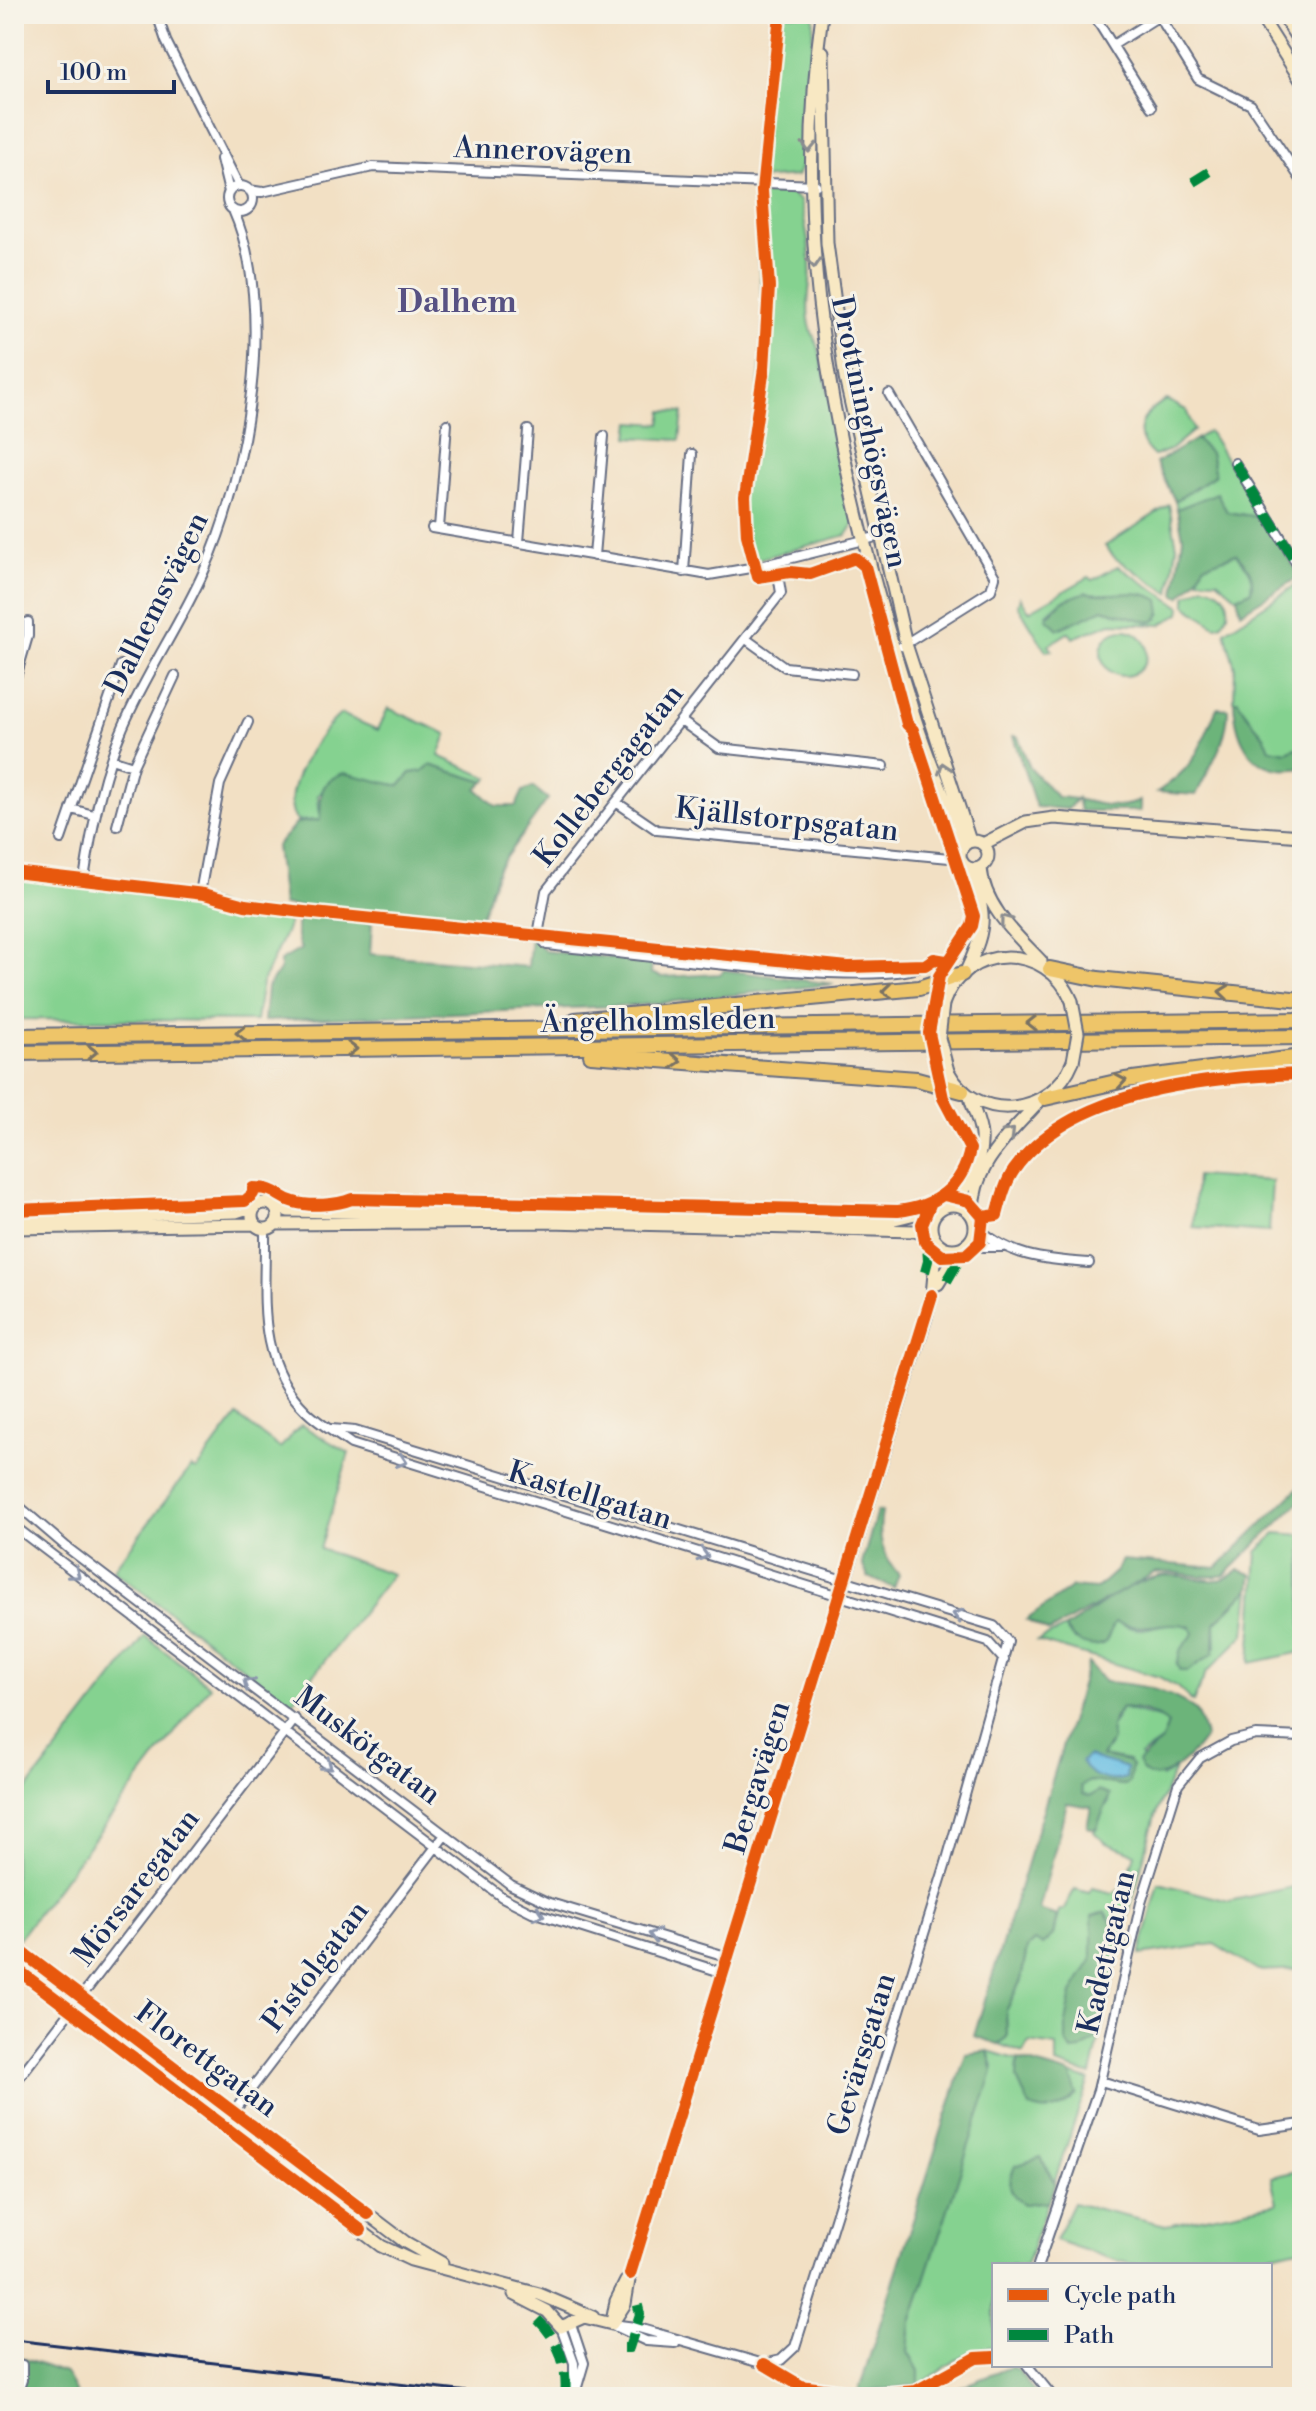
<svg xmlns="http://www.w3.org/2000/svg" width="1316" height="2411" font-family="'Libre Bodoni',serif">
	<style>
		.green { fill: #85d290; stroke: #508077; stroke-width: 2; fill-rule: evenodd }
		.forest { fill: #6cb47a; stroke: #44726c; stroke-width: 2 }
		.water { fill: #66bee3; stroke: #4076a0; stroke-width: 2 }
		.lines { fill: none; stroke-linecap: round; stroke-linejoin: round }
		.street-casing { stroke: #666d82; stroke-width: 12 }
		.secondary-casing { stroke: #666d82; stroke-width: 15 }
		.highway-casing { stroke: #666d82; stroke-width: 18 }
		.street { stroke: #fff; stroke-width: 8 }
		.secondary { stroke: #f8e8c3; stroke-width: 11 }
		.highway { stroke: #eec569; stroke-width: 14 }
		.rail { stroke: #1b2f5e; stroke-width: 3 }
		.secondary-bridge-casing { stroke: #666d82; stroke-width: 15; stroke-linecap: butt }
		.secondary-bridge { stroke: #f8e8c3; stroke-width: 11 }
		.quiet { stroke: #00873e; stroke-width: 10; stroke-dasharray: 20 10; stroke-linecap: butt }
		.cycleway-casing { stroke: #f7f3e8; stroke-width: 17 }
		.cycleway { stroke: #e8590c; stroke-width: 12 }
		.oneway { stroke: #8a8c90 }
		.oneway2 { stroke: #7a7263 }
		.oneway3 { stroke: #8d97ae }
		.labels { text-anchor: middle; stroke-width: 6; stroke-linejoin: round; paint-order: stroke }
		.street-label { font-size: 30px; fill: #1b2f5e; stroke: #f7f3e8 }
		.neighbourhood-label { font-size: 32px; font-weight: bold; fill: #575183; stroke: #f7f3e8 }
	</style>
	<rect width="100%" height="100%" fill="#f7f3e8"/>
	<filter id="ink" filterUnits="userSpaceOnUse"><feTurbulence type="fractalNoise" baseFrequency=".0125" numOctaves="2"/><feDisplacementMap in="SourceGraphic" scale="16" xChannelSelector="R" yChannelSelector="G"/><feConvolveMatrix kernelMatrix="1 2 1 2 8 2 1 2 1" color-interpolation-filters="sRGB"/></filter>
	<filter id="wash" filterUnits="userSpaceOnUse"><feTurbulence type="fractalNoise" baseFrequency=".006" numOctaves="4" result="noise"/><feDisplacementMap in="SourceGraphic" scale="32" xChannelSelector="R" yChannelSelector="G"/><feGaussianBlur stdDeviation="1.8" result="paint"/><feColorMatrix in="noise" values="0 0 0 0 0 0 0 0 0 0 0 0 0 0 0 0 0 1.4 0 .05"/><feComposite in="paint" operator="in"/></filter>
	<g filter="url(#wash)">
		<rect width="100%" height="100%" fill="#f2e0c4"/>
		<path class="green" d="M779 14H814L804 160 797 176 759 179 766 77Z
			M759 190 789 192 800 201C806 225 812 257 810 282 807 307 806 325 819 348L856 521 847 535 748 562 740 497 758 402 764 321 757 244Z
			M1167 400 1186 410 1194 430 1170 450 1154 456C1129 434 1142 412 1167 400Z
			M663 411 683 412 680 440 629 437 631 422 661 424Z
			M1207 432 1210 433 1263 518 1227 512 1217 494 1177 509 1175 501 1215 475 1210 453 1196 439Z
			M1169 505 1177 546 1170 593 1115 558 1105 546Z
			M1236 554 1252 573 1251 591 1237 597 1217 580 1197 579 1203 565Z
			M1118 566 1181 607 1180 613 1161 625 1111 623 1073 638 1069 632 1049 645 1052 650 1046 651 1018 605 1020 597 1029 611 1089 577 1093 580ZM1108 595 1158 619 1149 622 1103 609 1058 629 1047 614 1062 601Z
			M1302 581V746L1286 752 1270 749 1260 730 1252 726 1234 700 1235 668 1225 631Z
			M1204 586C1221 588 1230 597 1228 614L1221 625 1215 626 1186 605V596Z
			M1101 653a23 23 0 1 1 46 0a23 23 0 1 1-46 0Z
			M388 708 447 734 439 756 489 778 485 782 430 765 423 771 411 773 400 786 342 774 318 795 320 820 297 821C276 794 319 731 341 714L378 730Z
			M14 877 209 900 234 916 247 909 289 914 288 926 262 983 256 1021 14 1019Z
			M1196 1176 1272 1181 1269 1232 1193 1227Z
			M237 1416 280 1448 301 1425 349 1453 320 1549 392 1574 291 1704 113 1570 191 1467 196 1470Z
			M1276 1533 1302 1535V1652L1250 1663 1257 1552Z
			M1250 1588 1245 1634 1206 1673 1193 1702 1177 1687 1159 1677 1037 1641 1065 1628 1075 1640 1102 1645 1114 1621C1122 1625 1131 1629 1140 1629 1157 1629 1183 1613 1194 1633L1177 1661 1216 1647 1215 1623Z
			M145 1636 210 1686 19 1938 14 1934V1806Z
			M1121 1708 1163 1719 1168 1724 1162 1741 1140 1756 1162 1777 1175 1769 1155 1816 1122 1939 1110 1920C1095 1945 1090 1971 1072 1993L1081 2050 1100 2035 1091 2075 1056 2064V2046L1029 2042 1023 2053 998 2044 1007 2037 1006 2011 1021 1980 1027 1948 1034 1941 1053 1935 1059 1910H1063L1075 1889 1089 1893 1092 1888 1113 1893 1125 1886 1135 1854 1106 1843 1094 1832 1101 1810 1109 1802 1082 1794 1081 1786 1090 1781 1124 1785 1102 1756 1110 1745 1109 1731Z
			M1159 1883 1229 1901 1302 1885V1969L1258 1971 1214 1944 1140 1955Z
			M988 2051 1089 2080 1026 2265H994V2347C967 2346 942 2372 919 2385V2371L908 2351 911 2322 993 2066Z
			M1302 2170V2247L1225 2265H1201L1199 2259C1151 2279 1100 2255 1055 2240L1073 2203 1166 2225 1277 2203 1271 2177Z"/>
		<path class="forest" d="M1196 439 1210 453 1215 475 1175 501 1156 463Z
			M1217 493 1227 512 1263 518 1298 573 1297 578 1241 612 1237 597 1251 591C1255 574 1248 566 1236 554L1204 565 1197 579 1180 597 1175 594 1183 537 1177 509Z
			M1086 592C1110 599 1136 586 1159 600L1161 613 1155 621 1149 622 1103 609 1058 629 1046 618 1062 601Z
			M1234 700H1238C1247 721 1264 729 1270 749L1286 752 1302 746V768C1253 777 1235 742 1234 700Z
			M1217 708 1228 709C1228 742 1209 767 1196 795L1157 792C1197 766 1199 749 1217 708Z
			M1013 736 1018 737 1030 768 1057 797C1086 797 1110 814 1140 801V811H1080L1077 798 1068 809 1036 807Z
			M430 765 485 782 477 789 496 806H516L523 791 533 787 548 799 498 868 478 925 283 905 276 846 297 823 320 820C321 796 317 782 344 773L400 786 411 773 423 771Z
			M304 914 372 923 370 954 528 967 531 936 545 951 652 962 651 973 662 977 720 974 724 970 834 984 641 1005 264 1021 267 987 280 970V961L301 949C296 939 293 921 304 914Z
			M1302 1484V1499L1225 1575C1202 1581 1178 1569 1154 1573L1049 1632 1026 1620 1072 1587 1096 1589 1116 1571 1122 1560 1217 1568Z
			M877 1511 882 1512C877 1538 882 1555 899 1575L894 1588 868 1577 862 1564Z
			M1239 1570 1252 1574 1250 1588 1215 1623 1214 1653 1188 1671H1180L1177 1665 1180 1651 1194 1633 1189 1626C1161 1619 1145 1634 1115 1622L1105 1643C1090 1650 1073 1642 1065 1628 1093 1611 1127 1582 1160 1576 1188 1571 1215 1592 1239 1570Z
			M1088 1663 1105 1682C1139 1684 1165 1689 1193 1708 1199 1713 1203 1730 1205 1737 1194 1755 1151 1798 1138 1762L1162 1741 1168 1724C1157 1713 1136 1709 1121 1708 1113 1719 1108 1728 1112 1740L1102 1756 1128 1761 1132 1766 1129 1783 1124 1785 1090 1781 1081 1786 1083 1794 1090 1796 1099 1791 1110 1795 1096 1829 1087 1827 1091 1807 1067 1803 1039 1910 1057 1916 1053 1935 1042 1945 1034 1941 1027 1948 1021 1980 1006 2011 1007 2037 998 2044 974 2036Z
			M1105 1912 1122 1939 1100 2035 1081 2050 1072 2051 1066 2041V2023L1072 1993 1092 1960V1916Z
			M988 2051 993 2072 911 2322 908 2351 919 2371V2385L858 2393 966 2054Z
			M1018 2059 1070 2074 1077 2094C1064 2109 1050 2115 1030 2107L1017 2079Z
			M1041 2157 1055 2184 1049 2201 1024 2204C1007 2194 1008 2182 1015 2166Z
			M14 2359H24L65 2373 78 2397H14Z
			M1011 2367 1018 2370 1038 2397H962L960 2387Z"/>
		<path class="water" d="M1088 1756 1127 1768 1126 1778C1109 1784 1090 1777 1081 1762Z"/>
	</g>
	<g filter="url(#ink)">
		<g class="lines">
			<g class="street-casing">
				<path id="street" d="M157 14 166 41 239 186
					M1093 14 1151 107
					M1162 14 1159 16 1198 79 1251 105 1302 181
					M1113 45 1159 16
					M221 159 229 192
					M227 199a13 13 0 1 1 26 0a13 13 0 1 1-26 0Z
					M249 190 262 192 373 167 816 185
					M889 394 995 577 991 590 902 646
					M1235 463 1302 572
					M432 528 709 575 756 567 880 536
					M439 528 447 424
					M519 542 528 430
					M594 556 604 436
					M776 562 781 593 546 891 538 935 547 945C610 951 885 991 925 965
					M684 572 692 454
					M746 639 785 667 852 674
					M14 684 28 636V622
					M681 721 719 748 884 766
					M111 759 133 766
					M616 802 657 830 960 859
					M71 809 94 815
					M117 826 133 766 175 676
					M61 839 121 665
					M14 872 204 894 235 903
					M84 879C92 827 102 776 123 727 146 673 180 625 204 571 247 476 277 308 233 210
					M200 893 220 784 248 722
					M975 1224C1005 1257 1047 1260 1089 1263
					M265 1229C266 1295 254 1360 306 1411 319 1424 336 1433 351 1444L988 1642 1004 1660
					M963 1247H1002
					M331 1429 355 1431 994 1626 1008 1642 946 1863 795 2347 781 2360 764 2364 635 2327 612 2324
					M14 1502 69 1549 511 1885 547 1902 729 1957
					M14 1526 502 1897 532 1912 724 1973
					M1101 2081 1259 2130 1302 2124
					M14 2084 295 1719
					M223 2126 445 1835
					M1038 2265 1098 2090 1141 1903 1178 1785 1200 1758 1231 1741 1256 1735 1302 1737
					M570 2321 584 2363 574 2397
					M561 2327 574 2363V2391
					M616 2327 646 2341 675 2343
					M1027 2365 1053 2397
					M16 2397 22 2380V2365"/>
			</g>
			<g class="secondary-casing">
				<path id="secondary" d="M822 14C788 254 840 477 911 705 925 754 947 799 962 847
					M1259 14 1302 82
					M1282 14 1302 46
					M823 52 827 243 845 378 906 644 970 841
					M960 855a14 14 0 1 1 28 0a14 14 0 1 1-28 0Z
					M983 844 1026 822 1054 818 1302 836
					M981 867C983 905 1016 935 1041 961
					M967 969C988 925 986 912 969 868
					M943 1004C964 943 1047 941 1072 1001
					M948 1071C977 1125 1051 1116 1073 1061
					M252 1216a13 13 0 1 1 26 0a13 13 0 1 1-26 0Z
					M931 1227a22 22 0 1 1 44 0a22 22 0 1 1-44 0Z
					M273 1205 288 1211 879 1223 943 1207
					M949 1205C968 1191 983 1159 981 1135 980 1122 973 1110 970 1097
					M14 1219 236 1212 257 1205
					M974 1221C967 1170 1008 1136 1038 1103
					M275 1224 549 1222 915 1231 933 1238
					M14 1228 254 1224
					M938 1284 960 1248
					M14 1946 405 2242 442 2263
					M14 1967 381 2246 411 2260 539 2294 593 2317
					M514 2294 547 2311 561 2327 584 2317 612 2324
					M613 2317 616 2301 626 2281
					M612 2324 625 2304 630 2274 926 1318 932 1295 937 1242"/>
			</g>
			<g class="highway-casing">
				<path id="highway" d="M1050 969 1098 979 1302 1000
					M575 1020 919 988 962 974
					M14 1036 1302 1020
					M14 1053 1302 1037
					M591 1055 917 1079 962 1091
					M1045 1098 1125 1080 1302 1057"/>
			</g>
			<use href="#street" class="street"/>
			<use href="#secondary" class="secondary"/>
			<use href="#highway" class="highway"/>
			<path class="rail" d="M14 2340 512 2397"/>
			<g class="secondary-bridge-casing">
				<path id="secondary-bridge" d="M1072 1001 1078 1033 1073 1061
					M943 1004 939 1038 948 1071"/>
			</g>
			<use href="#secondary-bridge" class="secondary-bridge"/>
			<path class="quiet" d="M1193 182 1209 172
				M1235 463 1302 572
				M925 1272 928 1261 927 1245
				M947 1281 961 1257
				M538 2320C560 2341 568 2368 565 2397
				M624 2348H629L640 2314 637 2302"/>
			<g class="cycleway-casing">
				<path id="cycleway" d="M14 872 204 894 245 905 294 911 848 967 925 965 934 959 946 961
					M931 1202 922 1224 925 1242 942 1256 966 1255 980 1242 983 1217 969 1201 944 1195
					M14 1210 245 1201 253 1194V1188C279 1188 275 1197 294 1202 310 1207 337 1205 352 1199L898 1211C935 1207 963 1187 970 1149L943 1098 929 1033 939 976 972 926 974 916 913 730 907 724 865 566 855 558 810 574 790 572 758 577 747 535 745 497 764 368 769 287 762 191 780 14
					M983 1217 997 1215C1001 1200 1005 1183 1014 1170 1071 1088 1212 1077 1302 1074
					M14 1946 368 2214
					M14 1967 361 2230
					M630 2274 932 1295
					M764 2364 801 2386 867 2395 916 2391 976 2358 994 2357"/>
			</g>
			<use href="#cycleway" class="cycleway"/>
		</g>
		<defs><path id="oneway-chevron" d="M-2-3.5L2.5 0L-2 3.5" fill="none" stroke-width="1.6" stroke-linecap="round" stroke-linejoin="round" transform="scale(2)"/></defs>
		<g class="oneway">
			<use href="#oneway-chevron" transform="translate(809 147) rotate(92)"/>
			<use href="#oneway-chevron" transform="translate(814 263) rotate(86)"/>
			<use href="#oneway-chevron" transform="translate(944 768) rotate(-108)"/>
			<use href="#oneway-chevron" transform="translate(1005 920) rotate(-127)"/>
			<use href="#oneway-chevron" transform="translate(1010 1133) rotate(-46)"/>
		</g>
		<g class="oneway2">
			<use href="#oneway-chevron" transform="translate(887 991) rotate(174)"/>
			<use href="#oneway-chevron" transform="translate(1224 992) rotate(-174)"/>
			<use href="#oneway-chevron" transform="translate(1032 1023) rotate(179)"/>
			<use href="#oneway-chevron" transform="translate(241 1033) rotate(179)"/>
			<use href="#oneway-chevron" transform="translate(352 1049) rotate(-1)"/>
			<use href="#oneway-chevron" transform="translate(92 1052) rotate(-1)"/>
			<use href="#oneway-chevron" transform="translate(676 1061) rotate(4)"/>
			<use href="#oneway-chevron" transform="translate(1121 1081) rotate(-10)"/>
		</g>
		<g class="oneway3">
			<use href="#oneway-chevron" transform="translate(402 1461) rotate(18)"/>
			<use href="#oneway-chevron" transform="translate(703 1555) rotate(17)"/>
			<use href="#oneway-chevron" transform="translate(75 1574) rotate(37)"/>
			<use href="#oneway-chevron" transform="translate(958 1615) rotate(-163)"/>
			<use href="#oneway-chevron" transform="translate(248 1683) rotate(-143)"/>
			<use href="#oneway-chevron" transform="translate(327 1765) rotate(37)"/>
			<use href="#oneway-chevron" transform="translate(539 1914) rotate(18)"/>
			<use href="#oneway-chevron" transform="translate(654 1935) rotate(-164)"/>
		</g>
	</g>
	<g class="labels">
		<g class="street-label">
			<text transform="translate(543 150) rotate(2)" y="10">Annerovägen</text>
			<text transform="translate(870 432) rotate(78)" y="10">Drottninghögsvägen</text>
			<text transform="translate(156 603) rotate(-64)" y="10">Dalhemsvägen</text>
			<text transform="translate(608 775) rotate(-52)" y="10">Kollebergagatan</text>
			<text transform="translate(787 819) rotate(6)" y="10">Kjällstorpsgatan</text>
			<text transform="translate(658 1020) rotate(-1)" y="10">Ängelholmsleden</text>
			<text transform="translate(590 1495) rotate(17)" y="10">Kastellgatan</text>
			<text transform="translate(368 1745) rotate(37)" y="10">Muskötgatan</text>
			<text transform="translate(757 1777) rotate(-73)" y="10">Bergavägen</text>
			<text transform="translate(136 1887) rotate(-53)" y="10">Mörsaregatan</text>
			<text transform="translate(1106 1952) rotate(-77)" y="10">Kadettgatan</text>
			<text transform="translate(315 1966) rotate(-53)" y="10">Pistolgatan</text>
			<text transform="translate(861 2054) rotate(-73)" y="10">Gevärsgatan</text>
			<text transform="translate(207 2059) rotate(37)" y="10">Florettgatan</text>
		</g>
		<g class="neighbourhood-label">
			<text x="457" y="312">Dalhem</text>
		</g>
	</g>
	<rect width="1316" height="2411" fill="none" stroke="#f7f3e8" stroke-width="48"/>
	<rect x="992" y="2263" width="280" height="104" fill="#f7f3e8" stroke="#9fa5b1" stroke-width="2"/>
	<rect x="1008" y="2289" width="40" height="12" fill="#e8590c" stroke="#9fa5b1" stroke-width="2"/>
	<text x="1064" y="2303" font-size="24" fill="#1b2f5e">Cycle path</text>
	<rect x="1008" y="2329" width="40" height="12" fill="#00873e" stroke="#9fa5b1" stroke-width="2"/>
	<text x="1064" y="2343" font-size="24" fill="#1b2f5e">Path</text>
	<path d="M48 80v12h126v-12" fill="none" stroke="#1b2f5e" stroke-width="4"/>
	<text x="60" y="80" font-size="24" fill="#1b2f5e" stroke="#f7f3e8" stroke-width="6" paint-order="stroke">100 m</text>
</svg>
